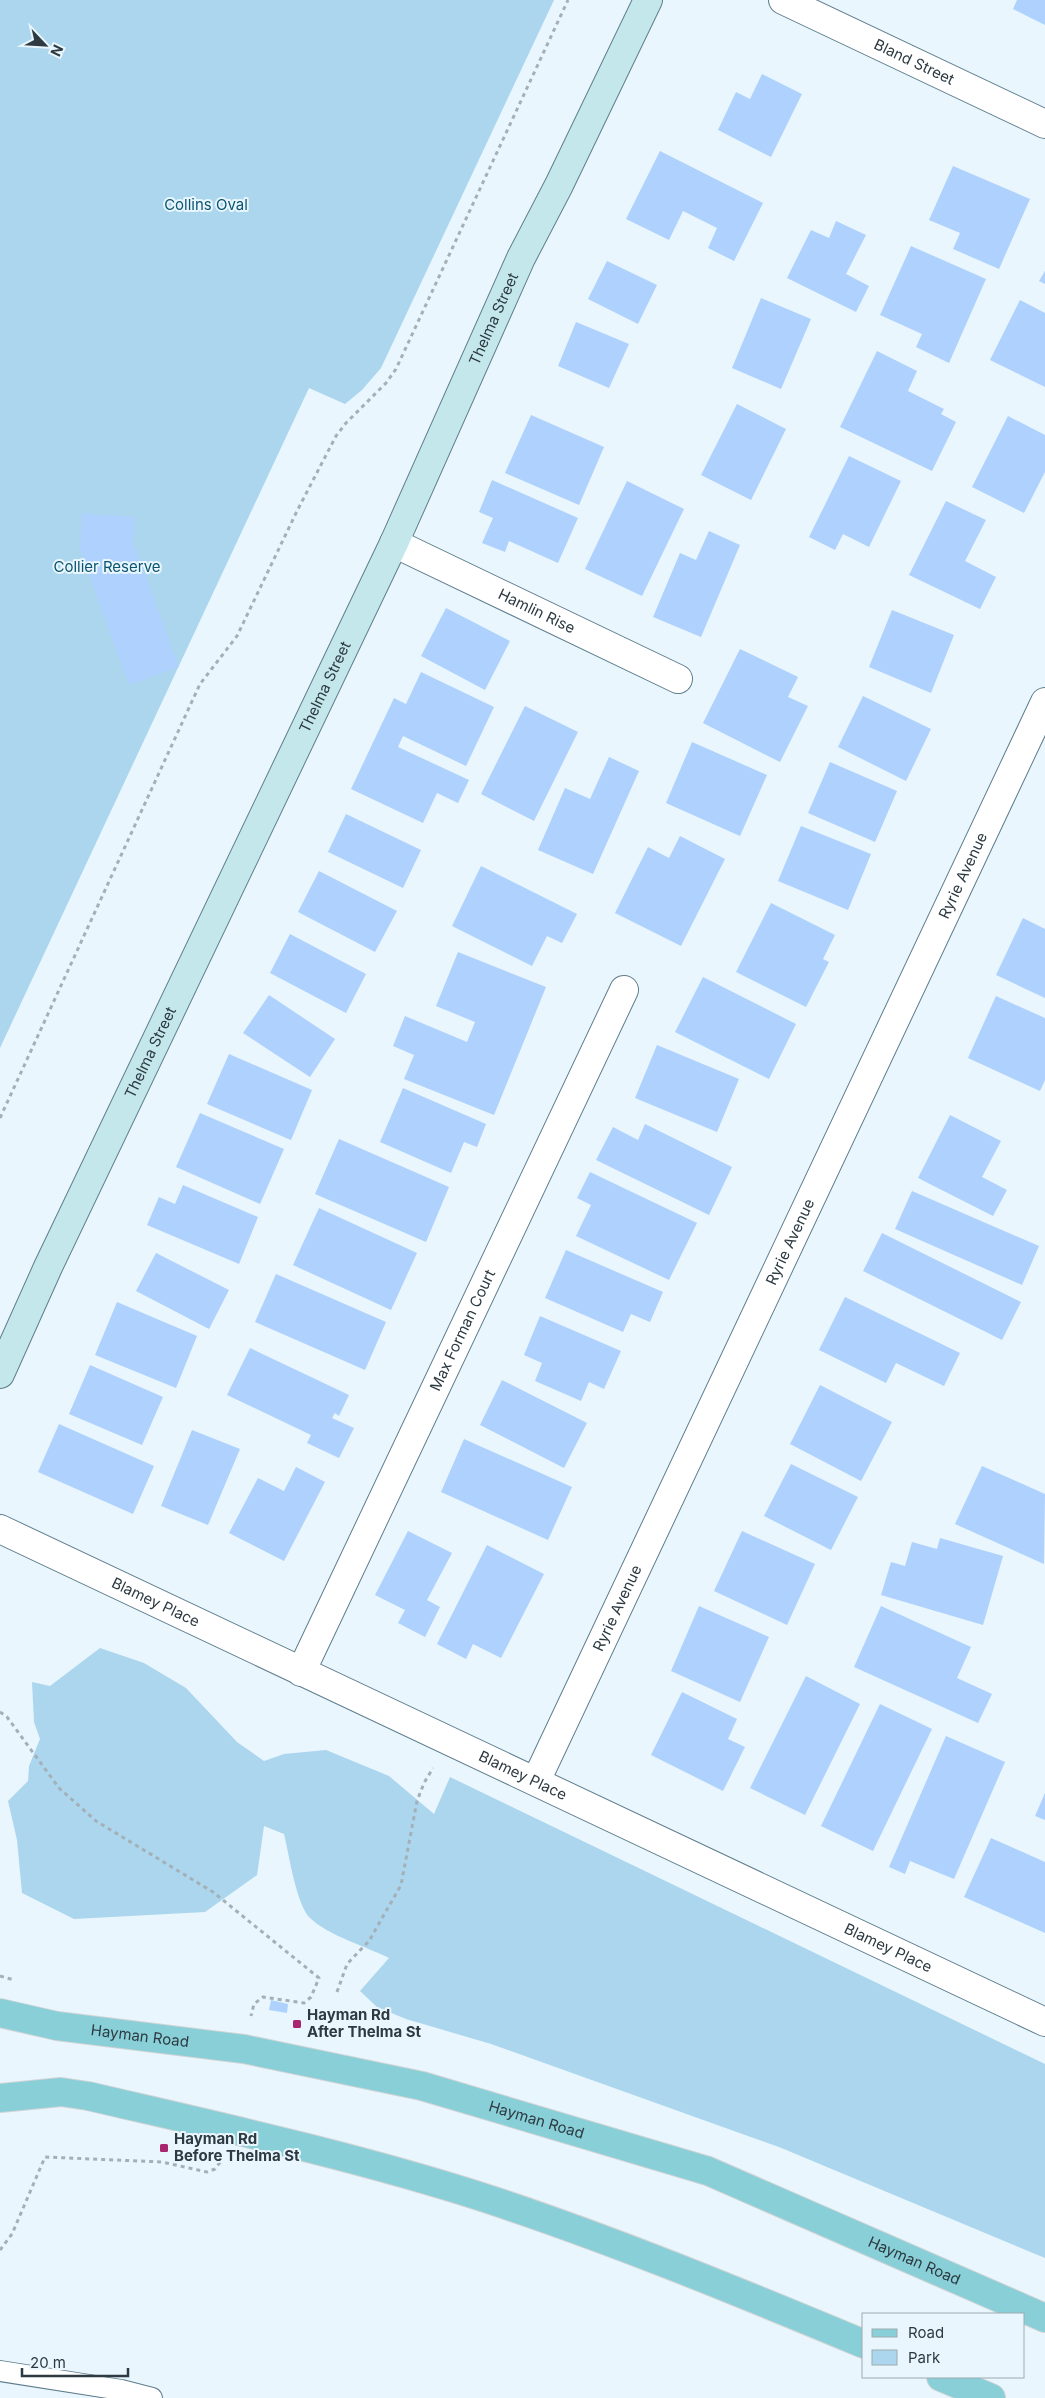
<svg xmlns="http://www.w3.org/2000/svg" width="1045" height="2398" font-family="Inter,sans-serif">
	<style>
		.green { fill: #abd6ee }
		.building { fill: #afd1fd }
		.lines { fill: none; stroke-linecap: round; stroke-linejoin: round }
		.lane-casing { stroke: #5f7d8d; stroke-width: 22 }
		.street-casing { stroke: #5f7d8d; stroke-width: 30 }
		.secondary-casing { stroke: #5f7d8d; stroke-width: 30 }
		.primary-casing { stroke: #d1d4d5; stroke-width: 30 }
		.path { stroke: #a3b0b7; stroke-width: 3; stroke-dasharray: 4 4; stroke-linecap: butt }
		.lane { stroke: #fff; stroke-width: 20 }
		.street { stroke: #fff; stroke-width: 28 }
		.secondary { stroke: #c4e7ec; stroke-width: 28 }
		.primary { stroke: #89cfd8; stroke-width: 28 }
		.poi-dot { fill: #a9256f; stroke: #e9f6fd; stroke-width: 2 }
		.labels { text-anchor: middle; stroke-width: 4; stroke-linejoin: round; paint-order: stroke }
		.street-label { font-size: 15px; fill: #2d3a41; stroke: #e9f6fd }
		.park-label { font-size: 15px; fill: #0b5572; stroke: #e9f6fd }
		.poi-label { font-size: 15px; font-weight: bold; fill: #2d3a41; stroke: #e9f6fd; text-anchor: start }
	</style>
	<rect width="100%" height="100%" fill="#e9f6fd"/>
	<path class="green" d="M0 0H554L381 368 362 390 345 404 309 388 0 1048Z
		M100 1648 144 1663 186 1688 237 1742 264 1761 284 1754 326 1750 389 1776 434 1814 450 1777 1045 2064V2258L779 2147 491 2044 406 2019 377 2007 360 1991 389 1958C365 1946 329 1936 310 1918 296 1904 289 1854 284 1834L264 1826 257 1875 205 1912 74 1919 22 1893 17 1840 8 1801 28 1781 29 1766 40 1739 34 1722 32 1682 50 1686Z"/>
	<path class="building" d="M1017 0H1045V25L1013 9Z
		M762 74 802 94 771 157 718 130 736 92 750 99Z
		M660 151 763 203 734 261 708 248 717 228 683 211 669 240 626 219Z
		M953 166 1030 199 999 269 953 249 960 233 929 220Z
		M836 221 866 235 846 274 869 286 856 312 787 278 811 230 829 238Z
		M911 246 986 279 949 363 916 347 922 334 880 315Z
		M607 261 657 285 638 324 588 299Z
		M1045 271V284L1039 281Z
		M761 298 811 319 781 389 732 368Z
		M1020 300 1045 313V387L990 360Z
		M576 322 629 344 609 388 558 366Z
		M877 351 917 371 908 391 944 409 941 414 956 422 932 471 840 427Z
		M737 404 786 429 751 500 701 475Z
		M531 415 604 447 579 505 505 473Z
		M1008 416 1045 435V472L1024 513 972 487Z
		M849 456 901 481 869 547 843 534 835 550 809 537Z
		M492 480 578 518 558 563 509 541 505 552 482 543 493 518 479 512Z
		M627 481 684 509 642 596 585 569Z
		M946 501 986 520 965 561 996 577 980 609 909 575Z
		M82 513 135 517 133 542 179 667 129 685 80 550Z
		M709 531 740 545 701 637 653 617 680 553 696 560Z
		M446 608 510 641 485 690 421 656Z
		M892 610 954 635 931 693 869 667Z
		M740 649 798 677 788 697 808 706 780 762 703 723Z
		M421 672 494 707 466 766 403 736 398 747 469 780 458 803 437 793 423 823 351 789 394 698 406 704Z
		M863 696 931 729 906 781 838 747Z
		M525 706 578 732 534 821 481 794Z
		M692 742 767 775 740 836 666 803Z
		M609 757 639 771 593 874 538 850 565 788 590 799Z
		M830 762 897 791 875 842 808 813Z
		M346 814 421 850 403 888 328 852Z
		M801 826 871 854 848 910 778 881Z
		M680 836 725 859 681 946 615 913 648 847 669 858Z
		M481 866 577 914 562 943 547 936 532 966 452 926Z
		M319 871 397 911 375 952 298 912Z
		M771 903 835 935 823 959 829 962 806 1007 736 972Z
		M1023 918 1045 929V998L996 975Z
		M290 934 366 974 346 1013 270 973Z
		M458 952 546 987 494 1115 404 1079 414 1055 393 1046 405 1016 467 1042 475 1022 436 1006Z
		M703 977 796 1024 769 1079 675 1032Z
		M269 995 335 1039 310 1077 243 1033Z
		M996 996 1045 1018V1080L1040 1091 968 1058Z
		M657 1045 739 1079 717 1132 635 1098Z
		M229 1054 312 1090 291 1140 207 1104Z
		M403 1088 486 1124 477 1147 464 1142 451 1173 380 1142Z
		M200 1113 284 1149 260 1204 176 1167Z
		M950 1115 1001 1141 982 1177 1007 1190 993 1216 918 1178Z
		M645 1124 732 1167 709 1215 596 1160 613 1127 638 1140Z
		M339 1139 449 1187 426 1242 315 1194Z
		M590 1172 697 1223 669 1280 576 1236 591 1205 577 1198Z
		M183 1185 258 1217 239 1264 147 1225 159 1197 175 1204Z
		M912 1191 1039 1246 1022 1285 895 1229Z
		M319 1208 417 1253 391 1310 293 1265Z
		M882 1233 1021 1302 1002 1340 863 1271Z
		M566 1250 663 1292 650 1322 631 1314 623 1332 545 1298Z
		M156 1253 229 1290 209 1329 136 1291Z
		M276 1274 386 1322 365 1370 255 1322Z
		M845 1297 960 1353 944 1386 896 1363 886 1383 819 1350Z
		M117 1302 197 1336 176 1388 95 1355Z
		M540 1316 621 1351 604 1389 589 1382 581 1401 535 1381 542 1363 524 1355Z
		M250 1348 349 1395 339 1416 335 1413 332 1418 354 1428 339 1458 307 1443 311 1435 227 1395Z
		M90 1365 163 1397 142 1445 69 1414Z
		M502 1380 587 1423 564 1468 480 1425Z
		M820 1385 892 1422 861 1481 790 1444Z
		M59 1424 154 1466 133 1514 38 1472Z
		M192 1430 240 1449 208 1525 161 1506Z
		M464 1439 572 1487 548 1540 441 1492Z
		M791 1464 858 1497 831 1550 764 1516Z
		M982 1466 1045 1494 1044 1564 955 1524Z
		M296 1467 325 1482 284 1561 229 1533 258 1478 284 1491Z
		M408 1531 452 1553 427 1600 440 1607 425 1637 398 1623 405 1610 375 1595Z
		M742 1531 815 1564 787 1625 714 1591Z
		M940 1538 1003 1556 983 1625 881 1595 891 1562 905 1566 912 1542 937 1549Z
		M487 1545 544 1574 501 1658 473 1644 466 1659 437 1644Z
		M699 1606 769 1637 740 1702 671 1671Z
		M881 1606 971 1647 957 1678 992 1694 978 1723 854 1667Z
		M806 1676 860 1704 805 1815 750 1788Z
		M682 1692 737 1719 728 1739 745 1747 723 1791 651 1755Z
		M880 1704 932 1729 873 1851 821 1826Z
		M946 1736 1005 1762 954 1879 910 1861 905 1874 889 1867Z
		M1045 1793V1820L1035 1816Z
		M991 1838 1045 1862V1933L964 1897Z
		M271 2000 288 2004 287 2013 269 2010Z"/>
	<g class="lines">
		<g class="lane-casing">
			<path id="lane" d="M0 2371 121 2390 152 2398"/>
		</g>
		<g class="street-casing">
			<g id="street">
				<path id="s1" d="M783 0 1045 124"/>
				<path id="s2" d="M394 543 678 679"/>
				<path id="s3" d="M0 1529 1045 2022"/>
				<path id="s4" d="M301 1672 624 990"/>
				<path id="s5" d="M536 1781 1045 702"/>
			</g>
		</g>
		<g class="secondary-casing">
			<g id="secondary">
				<path id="s6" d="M0 1374 48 1267 394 543 521 258 559 185 648 0"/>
			</g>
		</g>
		<g class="primary-casing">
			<g id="primary">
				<path id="s7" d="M0 2013 57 2026 244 2049 422 2086 708 2171 1045 2318"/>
				<path d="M0 2098 61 2092 88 2096C221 2127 354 2156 485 2198 613 2240 739 2292 864 2344"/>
				<path d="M941 2377 991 2398"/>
			</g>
		</g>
		<path class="path" d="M0 1118 200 684 237 636 297 511 336 436 346 423 386 383 396 369 568 0
			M0 1712 7 1717 59 1788 96 1821 213 1892 319 1978 311 1997 304 2003 263 1997 254 2004 251 2016
			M0 1976 14 1980
			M337 1992 347 1964 369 1941 401 1885 417 1801 424 1783 433 1768
			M0 2250 12 2234 45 2157 162 2162 207 2172 215 2169 221 2161"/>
		<use href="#lane" class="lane"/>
		<use href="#street" class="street"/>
		<use href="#secondary" class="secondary"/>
		<use href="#primary" class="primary"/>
	</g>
	<g class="poi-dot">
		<rect x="292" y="2019" width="10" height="10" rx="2.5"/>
		<rect x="159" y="2143" width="10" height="10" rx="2.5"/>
	</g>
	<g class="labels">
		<g class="street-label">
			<text dy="5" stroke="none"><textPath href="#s1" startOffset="145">Bland Street</textPath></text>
			<text dy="5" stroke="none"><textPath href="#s6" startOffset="1165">Thelma Street</textPath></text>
			<text dy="5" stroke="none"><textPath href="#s2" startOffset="158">Hamlin Rise</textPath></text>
			<text dy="5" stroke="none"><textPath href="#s6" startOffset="760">Thelma Street</textPath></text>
			<text dy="5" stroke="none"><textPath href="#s5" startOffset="1001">Ryrie Avenue</textPath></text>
			<text dy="5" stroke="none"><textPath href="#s6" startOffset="355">Thelma Street</textPath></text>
			<text dy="5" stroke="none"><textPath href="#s5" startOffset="596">Ryrie Avenue</textPath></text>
			<text dy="5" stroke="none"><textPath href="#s4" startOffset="378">Max Forman Court</textPath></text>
			<text dy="5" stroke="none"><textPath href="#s3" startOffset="172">Blamey Place</textPath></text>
			<text dy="5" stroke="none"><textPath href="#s5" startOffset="191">Ryrie Avenue</textPath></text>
			<text dy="5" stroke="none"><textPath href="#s3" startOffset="578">Blamey Place</textPath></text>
			<text dy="5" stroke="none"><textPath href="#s3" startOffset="982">Blamey Place</textPath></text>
			<text dy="5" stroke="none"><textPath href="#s7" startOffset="142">Hayman Road</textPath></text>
			<text dy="5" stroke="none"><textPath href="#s7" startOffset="548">Hayman Road</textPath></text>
			<text dy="5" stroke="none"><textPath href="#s7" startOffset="952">Hayman Road</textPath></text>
		</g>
		<g class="park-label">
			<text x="206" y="210">Collins Oval</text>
			<text x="107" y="572">Collier Reserve</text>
		</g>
		<g class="poi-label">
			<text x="307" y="2020">Hayman Rd<tspan x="307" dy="17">After Thelma St</tspan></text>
			<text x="174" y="2144">Hayman Rd<tspan x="174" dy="17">Before Thelma St</tspan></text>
		</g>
	</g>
	<rect x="862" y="2313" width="162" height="65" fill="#e9f6fd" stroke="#9eabb2"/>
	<rect x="872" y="2329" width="25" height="8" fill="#89cfd8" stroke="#9eabb2"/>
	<text x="908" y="2338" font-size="15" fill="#2d3a41">Road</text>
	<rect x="872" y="2350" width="25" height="15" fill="#abd6ee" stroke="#9eabb2"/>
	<text x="908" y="2363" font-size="15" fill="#2d3a41">Park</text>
	<g transform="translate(45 45) rotate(115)" stroke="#e9f6fd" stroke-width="4" paint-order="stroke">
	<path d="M0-4L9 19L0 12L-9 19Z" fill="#2d3a41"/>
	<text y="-8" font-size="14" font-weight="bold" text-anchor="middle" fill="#2d3a41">N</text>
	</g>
	<path d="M22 2368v8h106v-8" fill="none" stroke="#2d3a41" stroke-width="2.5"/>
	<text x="30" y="2368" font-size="15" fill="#2d3a41" stroke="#e9f6fd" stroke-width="4" paint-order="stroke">20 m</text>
</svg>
